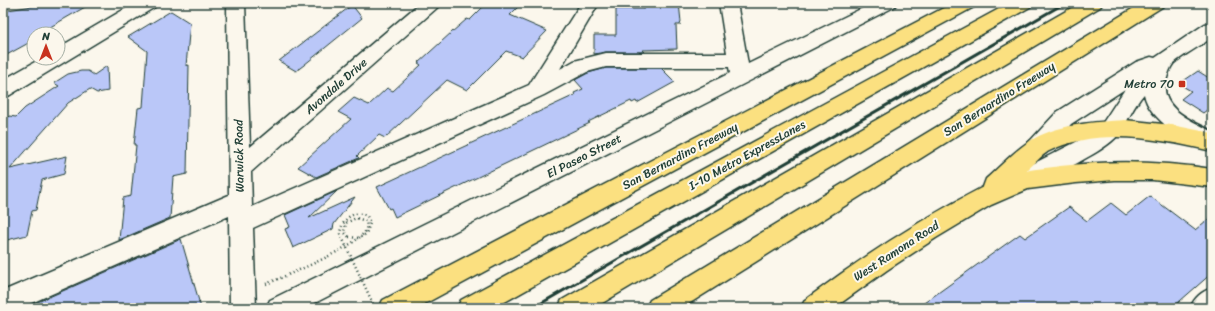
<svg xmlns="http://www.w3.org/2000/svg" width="1215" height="311" font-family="Sriracha,sans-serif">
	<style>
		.building { fill: #bac7f8; stroke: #1f3d34 }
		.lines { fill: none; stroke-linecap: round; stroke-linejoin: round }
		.minor-casing { stroke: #1f3d34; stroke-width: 3 }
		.major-casing { stroke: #1f3d34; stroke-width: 3 }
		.highway-casing { stroke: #1f3d34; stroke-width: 3 }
		.path { stroke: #1f3d34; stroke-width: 2.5; stroke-dasharray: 1 3; stroke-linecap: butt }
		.minor { fill: #fbf7ec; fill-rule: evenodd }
		.major { fill: #fbe080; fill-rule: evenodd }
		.highway { fill: #fbe080; fill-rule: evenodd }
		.rail { stroke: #1f3d34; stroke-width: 3 }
		.path-bridge { stroke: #1f3d34; stroke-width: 2.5; stroke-dasharray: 1 3; stroke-linecap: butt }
		.poi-dot { fill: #c8321e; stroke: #fbf7ec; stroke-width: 1.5 }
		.labels { text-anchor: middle; stroke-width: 4; stroke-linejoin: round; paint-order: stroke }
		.poi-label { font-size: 12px; fill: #1f3d34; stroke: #fbf7ec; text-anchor: end }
		.street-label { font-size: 12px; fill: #1f3d34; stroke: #fbf7ec }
	</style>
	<rect width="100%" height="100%" fill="#fbf7ec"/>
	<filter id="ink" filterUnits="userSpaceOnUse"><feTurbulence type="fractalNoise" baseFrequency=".025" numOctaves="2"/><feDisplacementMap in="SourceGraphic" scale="8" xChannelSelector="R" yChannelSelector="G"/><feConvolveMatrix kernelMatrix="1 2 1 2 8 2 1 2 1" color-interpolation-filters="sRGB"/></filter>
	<g filter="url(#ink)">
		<path class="building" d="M49 3H92L45 30 48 32 44 34H34V40L3 57V11Z
			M487 3H522L510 15 547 31 522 57 506 51 467 90 447 80 385 138 379 135 357 156 359 158 316 177 298 167 351 119 338 112 354 98 369 105 387 88 393 91 421 65 418 63 452 32 467 19 470 20Z
			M644 3H679L681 22 680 25H676L677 49 643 50 645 52H606L594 54V35H616V9H644Z
			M352 5 362 18 304 65 296 71 279 61Z
			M171 11 190 23 186 66 189 65 187 174 173 177 170 218 119 240 123 198 131 196 136 145H134L138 108 143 107 147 51 128 37Z
			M107 66 108 91 97 93 90 89 68 103 10 169 67 156 64 174 42 180 36 210 32 211 27 235 3 241V123L9 116 16 117 25 108 59 86 54 83 68 74 81 71H88L94 75Z
			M606 68H661L675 82 637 103 636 101 632 103 631 101 588 122 590 123 395 217 391 208 389 209 377 187 575 95 574 93 583 89 575 80 588 73Z
			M1198 71 1209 78 1212 76V106L1203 113 1181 99 1191 91 1179 84Z
			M337 191 309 218 355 197 334 224 333 229 293 248 285 229 290 227 285 215Z
			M1150 196 1195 230 1212 216V273L1172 308H917L1020 234 1025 238 1069 207 1087 221 1111 203 1126 215Z
			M181 239 201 308H24Z"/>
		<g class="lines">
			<g class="minor-casing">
				<path id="minor" d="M135 3H158L155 7 10 95 3 98V80L42 58H58V48Z
					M227 3H245L250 147 420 3H441L438 7 251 172 252 207 529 85 581 3H599L560 69 574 61 606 53H727L719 3H737L748 64 873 3H897L894 7 305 308H266L270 300 730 73 729 67H606L587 72 544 95 253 228 256 308H230L229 216 20 308H3V291L229 195Z
					M1212 23V38C1201 45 1182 56 1173 64 1170 68 1168 74 1167 78 1156 107 1192 121 1212 131V150C1188 142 1149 121 1144 94 1133 106 1128 122 1118 135 1105 152 1052 175 1031 187L1023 189 1015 187 1012 180 1015 173 1088 136 1102 124 1125 89 1071 124 1046 153 1038 156 1030 153 1027 147 1030 141 1057 112 1136 62 1151 57 1155 58 1205 24Z
					M1212 288V308H1190C1195 297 1201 292 1212 288Z"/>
			</g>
			<g class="major-casing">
				<path id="major" d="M1125 120 1172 125 1212 133V151C1160 139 1097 126 1047 152 1040 157 1033 165 1026 171 1037 168 1049 168 1060 166 1111 160 1161 161 1212 169V187L1153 180H1115L1076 183 1028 189 991 205 936 238 887 270 834 308H801L805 300C861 258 921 219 983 187L986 179C1000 167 1014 151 1030 141 1057 124 1094 122 1125 120Z"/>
			</g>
			<g class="highway-casing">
				<path id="highway" d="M953 3H977L974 7 417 308H379L383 300Z
					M1010 3H1033L1030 7 494 308H457L461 300Z
					M1080 3H1103L1100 7 594 308H558L562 300Z
					M1142 3H1165L1162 7 682 308H646L650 300Z"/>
			</g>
			<path class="path" d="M266 284C288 275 351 249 364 233 367 229 367 225 366 221L356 218 346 223 344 232 349 237"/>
			<use href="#minor" class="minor"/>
			<use href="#major" class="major"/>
			<use href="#highway" class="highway"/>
			<path class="rail" d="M533 308 1065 3"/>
			<path class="path-bridge" d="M349 237 359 238 366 234 370 223 367 216C354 209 342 219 340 233L375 308"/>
		</g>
	</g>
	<rect class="poi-dot" x="1178" y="80" width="8" height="8" rx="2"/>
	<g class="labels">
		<g class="poi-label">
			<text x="1174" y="88">Metro 70</text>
		</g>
		<g class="street-label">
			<text transform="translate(336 86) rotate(-41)" y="4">Avondale Drive</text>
			<text transform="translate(999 99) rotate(-32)" y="4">San Bernardino Freeway</text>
			<text transform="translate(747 155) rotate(-29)" y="4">I-10 Metro ExpressLanes</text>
			<text transform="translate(239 156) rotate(-91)" y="4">Warwick Road</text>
			<text transform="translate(584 156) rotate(-27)" y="4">El Paseo Street</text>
			<text transform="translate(680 156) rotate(-28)" y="4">San Bernardino Freeway</text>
			<text transform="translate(896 251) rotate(-33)" y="4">West Ramona Road</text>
		</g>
	</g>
	<rect width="1215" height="311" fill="none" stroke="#fbf7ec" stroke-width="16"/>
	<rect x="8" y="8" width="1199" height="295" fill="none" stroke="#1f3d34" stroke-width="1.5" filter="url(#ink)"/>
	<g transform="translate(46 46)"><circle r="19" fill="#fbf7ec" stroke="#a3ada2"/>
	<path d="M0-3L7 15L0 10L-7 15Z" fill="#c8321e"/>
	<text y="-6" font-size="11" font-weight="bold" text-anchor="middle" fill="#1f3d34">N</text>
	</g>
</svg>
